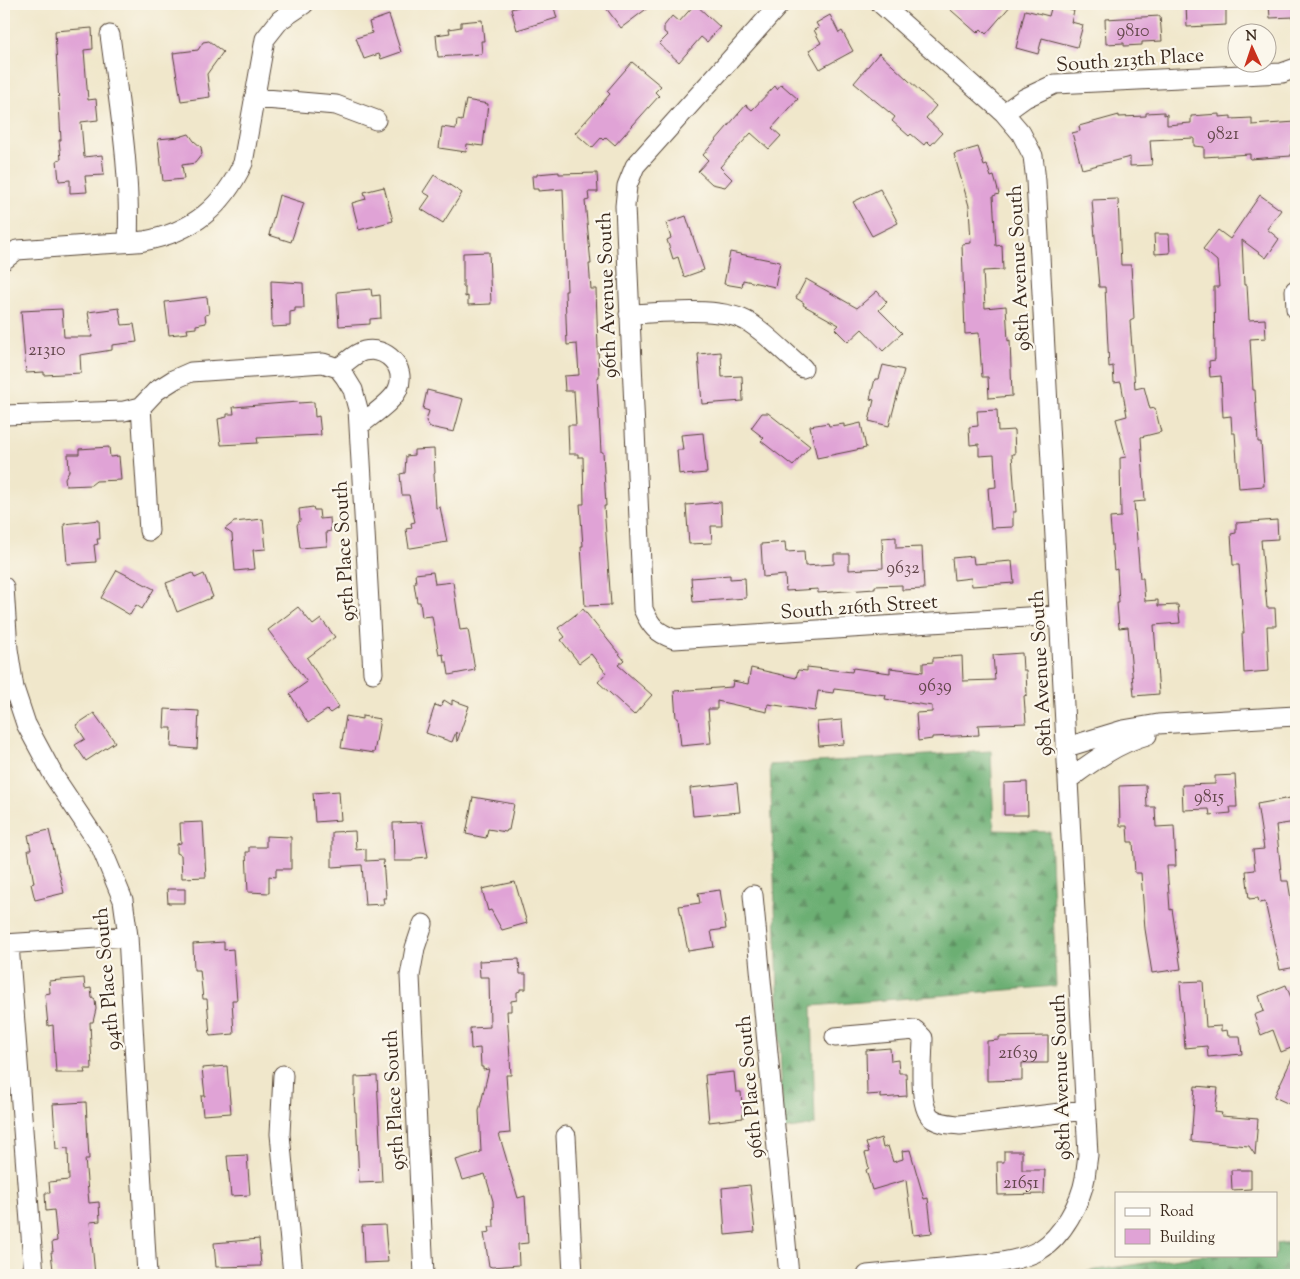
<svg xmlns="http://www.w3.org/2000/svg" width="1300" height="1279" font-family="'Sorts Mill Goudy',serif">
	<style>
		.forest { fill: url(#forest-firs); stroke: #546c48 }
		.building { fill: #e0a3d6 }
		.lines { fill: none; stroke-linecap: round; stroke-linejoin: round }
		.minor-casing { stroke: #564638; stroke-width: 21 }
		.minor { stroke: #fff; stroke-width: 19 }
		.labels { text-anchor: middle; stroke-width: 4.5; stroke-linejoin: round; paint-order: stroke }
		.number-label { font-size: 18px; fill: #64484c }
		.street-label { font-size: 20px; fill: #3b2a1e; stroke: #fbf7ec }
	</style>
	<defs>
		<pattern id="forest-firs" width="22" height="20" patternUnits="userSpaceOnUse" patternTransform="scale(1.25)"><rect width="22" height="20" fill="#6caf73"/><path d="M5 1l3.5 6h-7zM16 11l3.5 6h-7z" fill="#5a8f5e"/></pattern>
	</defs>
	<rect width="100%" height="100%" fill="#fbf7ec"/>
	<filter id="ink" filterUnits="userSpaceOnUse"><feTurbulence type="fractalNoise" baseFrequency=".02" numOctaves="2"/><feDisplacementMap in="SourceGraphic" scale="10" xChannelSelector="R" yChannelSelector="G"/><feConvolveMatrix kernelMatrix="1 2 1 2 8 2 1 2 1" color-interpolation-filters="sRGB"/></filter>
	<filter id="wash" filterUnits="userSpaceOnUse"><feTurbulence type="fractalNoise" baseFrequency=".0096" numOctaves="4" result="noise"/><feDisplacementMap in="SourceGraphic" scale="20" xChannelSelector="R" yChannelSelector="G"/><feGaussianBlur stdDeviation="1.12" result="paint"/><feColorMatrix in="noise" values="0 0 0 0 0 0 0 0 0 0 0 0 0 0 0 0 0 1.4 0 .05"/><feComposite in="paint" operator="in"/></filter>
	<g filter="url(#wash)">
		<rect width="100%" height="100%" fill="#f0e7cb"/>
		<path class="forest" d="M991 751 994 830 1050 832 1056 986 812 1006 815 1125 783 1130 770 765Z
			M1296 1241V1275H1063L1200 1255H1276V1244Z"/>
		<g id="blocks">
			<path class="building" d="M529 4H553L557 18 517 30 511 9Z
				M603 4H653L621 28Z
				M695 4 720 27 707 42 701 37 679 62 659 44 668 35 664 32V26L672 16 679 22Z
				M944 4H1012L986 34 981 29 977 33Z
				M1186 4H1226V25L1187 27Z
				M1269 4H1293L1294 17 1270 18Z
				M1052 5 1074 11 1071 22 1083 25 1077 47 1042 38 1038 54 1016 48 1025 10 1049 16Z
				M389 15 401 52 381 59 379 54 364 59 356 38 372 33 369 22Z
				M830 15 839 33 842 31 853 51 820 69 809 50 821 43 814 30 819 28 816 23Z
				M1160 16 1162 41 1142 42V45L1124 46V43L1106 44 1105 19Z
				M482 20 484 41H481L482 54 438 57 436 35 450 33 449 29 461 27V22Z
				M92 28 93 49 84 50 88 100 96 99 98 120 81 122 84 157 102 155 104 175 85 176 87 192 70 193V180L59 181 57 160 61 159 59 140H61L55 31Z
				M209 41 223 52 207 74 210 97 181 101 173 53 198 50 203 42Z
				M879 53 936 106 926 118 942 133 931 145 927 141 924 145 911 134 909 136 892 121 895 117 854 83Z
				M632 62 661 86 655 92 659 96 615 145 606 137 603 140 601 138 592 148 575 133 610 94 607 91Z
				M781 84 798 99 772 128 781 136 769 149 751 133 720 167 732 179 725 187 712 184 698 171 708 160 703 155 746 105 752 110 775 86 777 89Z
				M466 100 488 104 483 146 467 144 466 152 439 148 442 127 456 129 457 120 462 121Z
				M1164 112V115L1167 114V125L1191 123V116L1219 114V117L1231 116V119L1252 118V125L1296 122V144L1291 145V156L1250 159V154L1204 157V147L1194 146V138L1150 140 1152 165 1130 166V157L1082 169 1072 133 1080 131 1079 126 1119 115V117L1146 116V113Z
				M189 134 194 141 201 147 202 154 195 163 182 165 184 179 163 181 158 139 179 137Z
				M978 147 984 166 987 165 991 177 994 176 999 194 993 196 996 246 1002 245 1003 270 983 271 985 308 1006 306 1008 341 1010 340 1012 396 989 398 988 377H982L979 333 965 334 962 244 971 243 969 206 954 154Z
				M559 172V174L597 173 598 192H588L589 200 585 201 591 264H589L591 289H596L599 377H597L601 452H603L606 506H604L611 605 585 606 581 546H583L580 504H584L583 457H578V454H569L568 425H576L574 391H565L564 376 579 375 577 344 567 345 565 291H567L563 189 538 191V189H533L532 176H537V174Z
				M434 175 462 193 443 223 421 209 430 196 423 192Z
				M384 187 393 221 359 230 352 203 366 199 364 192Z
				M880 189 898 223 872 236 853 202Z
				M279 195 304 203 291 242 269 235Z
				M1260 195 1281 210 1267 229 1279 239 1266 258 1242 240 1244 285H1247L1249 320 1265 319 1266 338 1250 339 1253 390H1255L1258 442H1261L1264 486 1239 488 1235 433H1232L1231 416 1223 417 1221 376 1210 377 1209 361 1215 360 1214 287H1219L1217 261 1203 249 1218 230 1230 239Z
				M1118 199 1121 265H1131L1134 319 1130 321 1135 389 1144 387 1150 409 1155 408 1161 432 1141 437 1145 501 1134 502 1140 578H1143L1145 601 1158 600V606L1178 605 1180 623 1154 625 1159 694 1134 696 1128 627 1119 628 1117 603H1119L1117 569 1114 570 1110 518 1121 517 1120 458 1126 457 1116 419 1127 416 1121 382 1114 383 1113 366 1109 367 1105 287H1099L1092 200Z
				M686 216 704 270 684 277 678 257 673 259 667 240 671 238 666 223Z
				M1154 234H1169L1170 253 1155 254Z
				M489 252 491 304 468 305V296L465 297V287H463V253Z
				M730 252 780 262 775 287 743 280 742 287 724 284Z
				M806 279 857 308 877 291 887 302 879 310 902 333 883 351 862 329 848 342 835 329 839 325 803 305 804 303 796 298Z
				M271 281 303 283 304 308H295V311L290 312V326L272 327Z
				M371 289 372 296 380 295 381 318 370 319V324L339 326 337 292Z
				M207 297 209 314 205 315 206 323 196 325V328L187 329 188 333 169 335 165 302Z
				M119 308 122 325 134 324 137 342 112 345V350L80 355 81 373 44 375V372L26 373 21 311 62 309 64 337H92L88 312Z
				M721 352 722 377 742 376 743 401 702 404 698 354Z
				M883 365 904 370 889 426 869 421 874 400 870 399 875 379H879Z
				M427 390 463 399 454 432 430 427 426 421 429 411 423 409Z
				M298 402V403L314 402 315 417 319 416 321 435 257 438 258 443 221 445 218 419 227 417V414H234L233 407Z
				M997 410 998 431 1014 430 1015 454H1012L1016 512H1013V527L991 528 988 488 996 487 994 455 979 456V444L970 445 969 427 978 426 977 411Z
				M762 413H768L810 446 793 466 761 441 764 438 751 428Z
				M828 423 829 426 844 424V427L861 423 866 448 817 458 810 426Z
				M703 433 707 473 684 475V473L679 474 677 450H683L681 435Z
				M109 447 110 457 119 456 121 480 96 481 91 485 66 486 65 478 69 471 68 454H79V449Z
				M434 449 435 473 434 474 436 508 440 507 447 542 411 548H409L406 529 412 528 411 523 415 522 409 495H402L400 474 405 473 406 456 414 455V450Z
				M721 502 722 526H711L712 543 689 544 686 505Z
				M313 507 314 510H319L320 519 330 518 331 531 326 532 327 546 300 548 297 525 300 520 299 509Z
				M263 519 266 549 253 550 255 569 235 571 232 534 225 529 234 522Z
				M99 520 100 539H97L98 544 94 545 96 562 67 564 64 524Z
				M1277 520 1278 539 1261 540 1267 608H1275L1276 626H1267L1269 671 1244 673 1242 633H1244L1239 565H1233L1231 534 1236 533V523Z
				M896 537V548L922 547 924 589 902 590V585L875 586V589L818 593V589L786 591 785 575 763 577 761 544 785 542 786 552 804 551 805 566 834 564V554H849V570L883 568 882 538Z
				M973 556 974 564 1012 561 1014 583 972 586 971 578 954 580 952 558Z
				M117 570 154 589 142 609 136 605 130 615 101 598Z
				M433 572 435 584 453 582 460 630 468 629 475 670 449 675 447 662H444L443 654 439 655 432 616 422 617 420 602H417L414 583H416L415 574Z
				M193 573 195 578 204 574 213 597 177 612 166 583Z
				M730 575V579L745 578 746 598 693 602 691 578Z
				M298 607 313 625 321 619 335 637 307 658 339 707 330 713 327 710 308 723 290 694 307 682 268 630Z
				M583 609 624 660 618 665 652 695 634 715 598 682 606 673 591 654 579 663 561 640 565 637 558 628Z
				M1022 653 1023 670H1026L1027 695 1024 696 1026 723 978 725 979 735 932 737V739L918 741 916 713 932 712V706L885 699 886 695 834 689 833 693 818 691 815 711 768 704 767 712 717 701V709H708L711 743 681 746 678 718H676L674 691 732 687 733 681 748 684 751 668 796 678 798 670 807 671V667L852 672 853 668 890 673V668L923 672V663L933 662V658L962 656 963 681 995 680 993 655Z
				M444 700 452 705V700L469 706 457 742 456 732 452 742 426 733 435 705 441 707Z
				M165 709 199 711 197 749 171 747 172 728H164Z
				M94 713 115 742 86 761 75 745 85 739 76 725Z
				M346 716 362 719V716L380 719 374 753 341 748Z
				M842 720 844 744 819 746 817 722Z
				M1235 775 1237 807H1230L1231 813 1210 815 1209 809 1183 810 1182 785 1215 784V776Z
				M1027 782 1028 815H1004V783Z
				M737 783 740 812 693 816 690 788Z
				M1146 785 1147 807H1155L1156 827 1174 826 1176 866H1167L1170 910 1172 909 1181 969 1152 973 1145 929 1141 873H1135L1133 842H1128L1127 826H1120L1119 786Z
				M339 791 341 820 315 822 313 793Z
				M473 797 514 804 509 830H507L506 832 488 829 486 838 466 834Z
				M1296 797V822L1276 825 1282 881H1288L1296 930V967L1280 970 1265 902 1259 903 1258 898 1249 899 1246 871 1255 870 1253 850 1264 849 1257 804Z
				M203 822 206 877 182 878 181 855 177 853V844L181 843 180 823Z
				M422 822 428 857 416 858 412 861H394L393 823Z
				M49 830 64 893 35 900 31 884 34 883 28 850H31L28 835Z
				M355 831 356 850 366 849V861L383 860 386 898H383L384 904 365 905 362 865 332 867V832Z
				M266 836 291 837V869H276V877L269 876V893L248 892 246 852H249V847H266Z
				M515 882 527 923 502 930 491 910 488 911 482 889Z
				M167 889H185V903H168Z
				M720 890 726 929 711 931 714 947 688 951 679 906 700 903 698 893Z
				M224 942V950L233 949 237 1000H232L234 1034 210 1036 207 999H203L200 970H194L193 944Z
				M519 959 520 974H526V989H520V991L517 992V1000L511 1001V1011H507L511 1075H506L510 1133 499 1134 518 1198 525 1196 528 1243 518 1244 519 1265 492 1267 489 1266 484 1233 490 1232 489 1227H494L493 1201 485 1174 463 1180 456 1160 481 1152 479 1111 489 1069 483 1070V1067H481L480 1048 471 1049 470 1028 490 1027 489 977H480L479 961Z
				M84 978 85 989 91 988 92 998 95 1000 96 1009 93 1022H90L92 1069H84L85 1073H56L53 1025 48 1026 45 994 50 993 49 981Z
				M1203 981 1206 1027 1221 1026V1031L1227 1030 1228 1036H1240L1242 1054 1208 1057 1207 1046 1185 1048 1180 982Z
				M1286 985 1296 1010V1046L1281 1052 1273 1030 1261 1035 1254 1015 1264 1011 1259 996Z
				M1048 1036V1063H1022V1080L987 1081V1041L999 1040V1037Z
				M890 1048 891 1061 898 1060 899 1073H906L907 1096 881 1098V1094L867 1095 866 1050Z
				M1296 1050V1107L1274 1097Z
				M227 1066 231 1113 203 1115 201 1096H205L202 1068Z
				M734 1072 736 1092H741L743 1118 709 1122 705 1075Z
				M377 1076 382 1182 359 1183 356 1112H355L354 1095H355V1077Z
				M1195 1086 1218 1088 1215 1112 1222 1113 1221 1116 1258 1119 1255 1155 1249 1146 1191 1141Z
				M86 1102 89 1159H85L89 1203 99 1202 100 1221 90 1222 95 1275H56V1269L53 1270 51 1252H53L52 1242 57 1241 54 1210 46 1211 45 1193H50L49 1182 69 1180 68 1148 56 1149 53 1104Z
				M881 1138 883 1148 888 1146 893 1162 903 1159 902 1151 910 1150 924 1199 928 1198 932 1233 913 1235 906 1180 872 1190 866 1170 869 1168 865 1153 869 1152 866 1143Z
				M1004 1151H1022V1170H1045L1044 1194 998 1195 997 1162H1004Z
				M247 1155 250 1195 231 1196 227 1156Z
				M1231 1170H1251V1189L1232 1190Z
				M750 1185 755 1232 725 1235 722 1188Z
				M385 1225 388 1262 364 1263 362 1226Z
				M259 1239 261 1266 216 1267 214 1243Z"/>
		</g>
	</g>
	<g filter="url(#ink)">
		<use href="#blocks" fill-opacity="0" stroke="#564638" stroke-width="1"/>
		<g class="lines">
			<g class="minor-casing">
				<path id="minor" d="M780 4 635 166 627 186 625 206 643 609C651 627 656 632 674 639L1059 615
					M110 35C119 104 131 172 128 242
					M254 98 336 105 376 120
					M1004 113 1025 98 1055 84 1282 73 1296 68
					M4 260 17 250C45 248 74 246 102 244 116 243 131 243 144 241 192 232 223 207 243 163L265 39 280 20 304 4
					M1295 290 1296 309
					M629 314C662 313 723 305 750 323 767 334 787 355 803 368
					M338 368C346 363 355 353 364 351 386 346 407 367 398 389 393 402 370 416 359 426
					M141 407 149 531
					M4 415 124 411 141 407 156 391 175 379 191 372 323 363 338 368 345 377 353 390 358 409 373 673
					M4 587 8 649 14 688 26 724 55 778 101 847 123 900 128 936 147 1275
					M1067 747 1123 730 1158 724 1296 716
					M1069 779C1093 761 1118 743 1147 735
					M753 895 789 1275
					M423 924 415 948 410 976 424 1275
					M4 944 128 936
					M9 944 34 1275
					M835 1037 915 1030 923 1038C923 1056 917 1109 933 1119 941 1124 950 1124 960 1125L1085 1110
					M283 1075 280 1134 293 1275
					M566 1136 573 1275
					M867 1275 995 1263C1011 1261 1026 1258 1040 1250 1062 1237 1081 1202 1085 1178 1086 1170 1087 1162 1088 1155L1036 181 1033 156 1021 133 1004 113 881 4"/>
			</g>
			<use href="#minor" class="minor"/>
		</g>
	</g>
	<g class="labels">
		<g class="number-label">
			<text x="1133" y="36">9810</text>
			<text x="1223" y="139">9821</text>
			<text x="47" y="355">21310</text>
			<text x="903" y="573">9632</text>
			<text x="935" y="691">9639</text>
			<text x="1209" y="802">9815</text>
			<text x="1018" y="1058">21639</text>
			<text x="1021" y="1188">21651</text>
		</g>
		<g class="street-label">
			<text transform="translate(1130 59) rotate(-4)" y="7">South 213th Place</text>
			<text transform="translate(1018 268) rotate(-93)" y="7">98th Avenue South</text>
			<text transform="translate(606 295) rotate(-92)" y="7">96th Avenue South</text>
			<text transform="translate(343 551) rotate(-93)" y="7">95th Place South</text>
			<text transform="translate(859 606) rotate(-4)" y="7">South 216th Street</text>
			<text transform="translate(1040 673) rotate(-93)" y="7">98th Avenue South</text>
			<text transform="translate(106 979) rotate(-95)" y="7">94th Place South</text>
			<text transform="translate(1060 1077) rotate(-92)" y="7">98th Avenue South</text>
			<text transform="translate(749 1087) rotate(-95)" y="7">96th Place South</text>
			<text transform="translate(393 1100) rotate(-93)" y="7">95th Place South</text>
		</g>
	</g>
	<rect width="1300" height="1279" fill="none" stroke="#fbf7ec" stroke-width="20"/>
	<rect x="1115" y="1192" width="162" height="65" fill="#fbf7ec" stroke="#aea59a"/>
	<rect x="1125" y="1208" width="25" height="8" fill="#ffffff" stroke="#aea59a"/>
	<text x="1160" y="1216" font-size="15" fill="#3b2a1e">Road</text>
	<rect x="1125" y="1229" width="25" height="15" fill="#e0a3d6" stroke="#aea59a"/>
	<text x="1160" y="1242" font-size="15" fill="#3b2a1e">Building</text>
	<g transform="translate(1252 48) rotate(357)"><circle r="24" fill="#fbf7ec" stroke="#aea59a"/>
	<path d="M0-4L9 19L0 12L-9 19Z" fill="#c8321e"/>
	<text y="-8" font-size="14" font-weight="bold" text-anchor="middle" fill="#3b2a1e">N</text>
	</g>
</svg>
